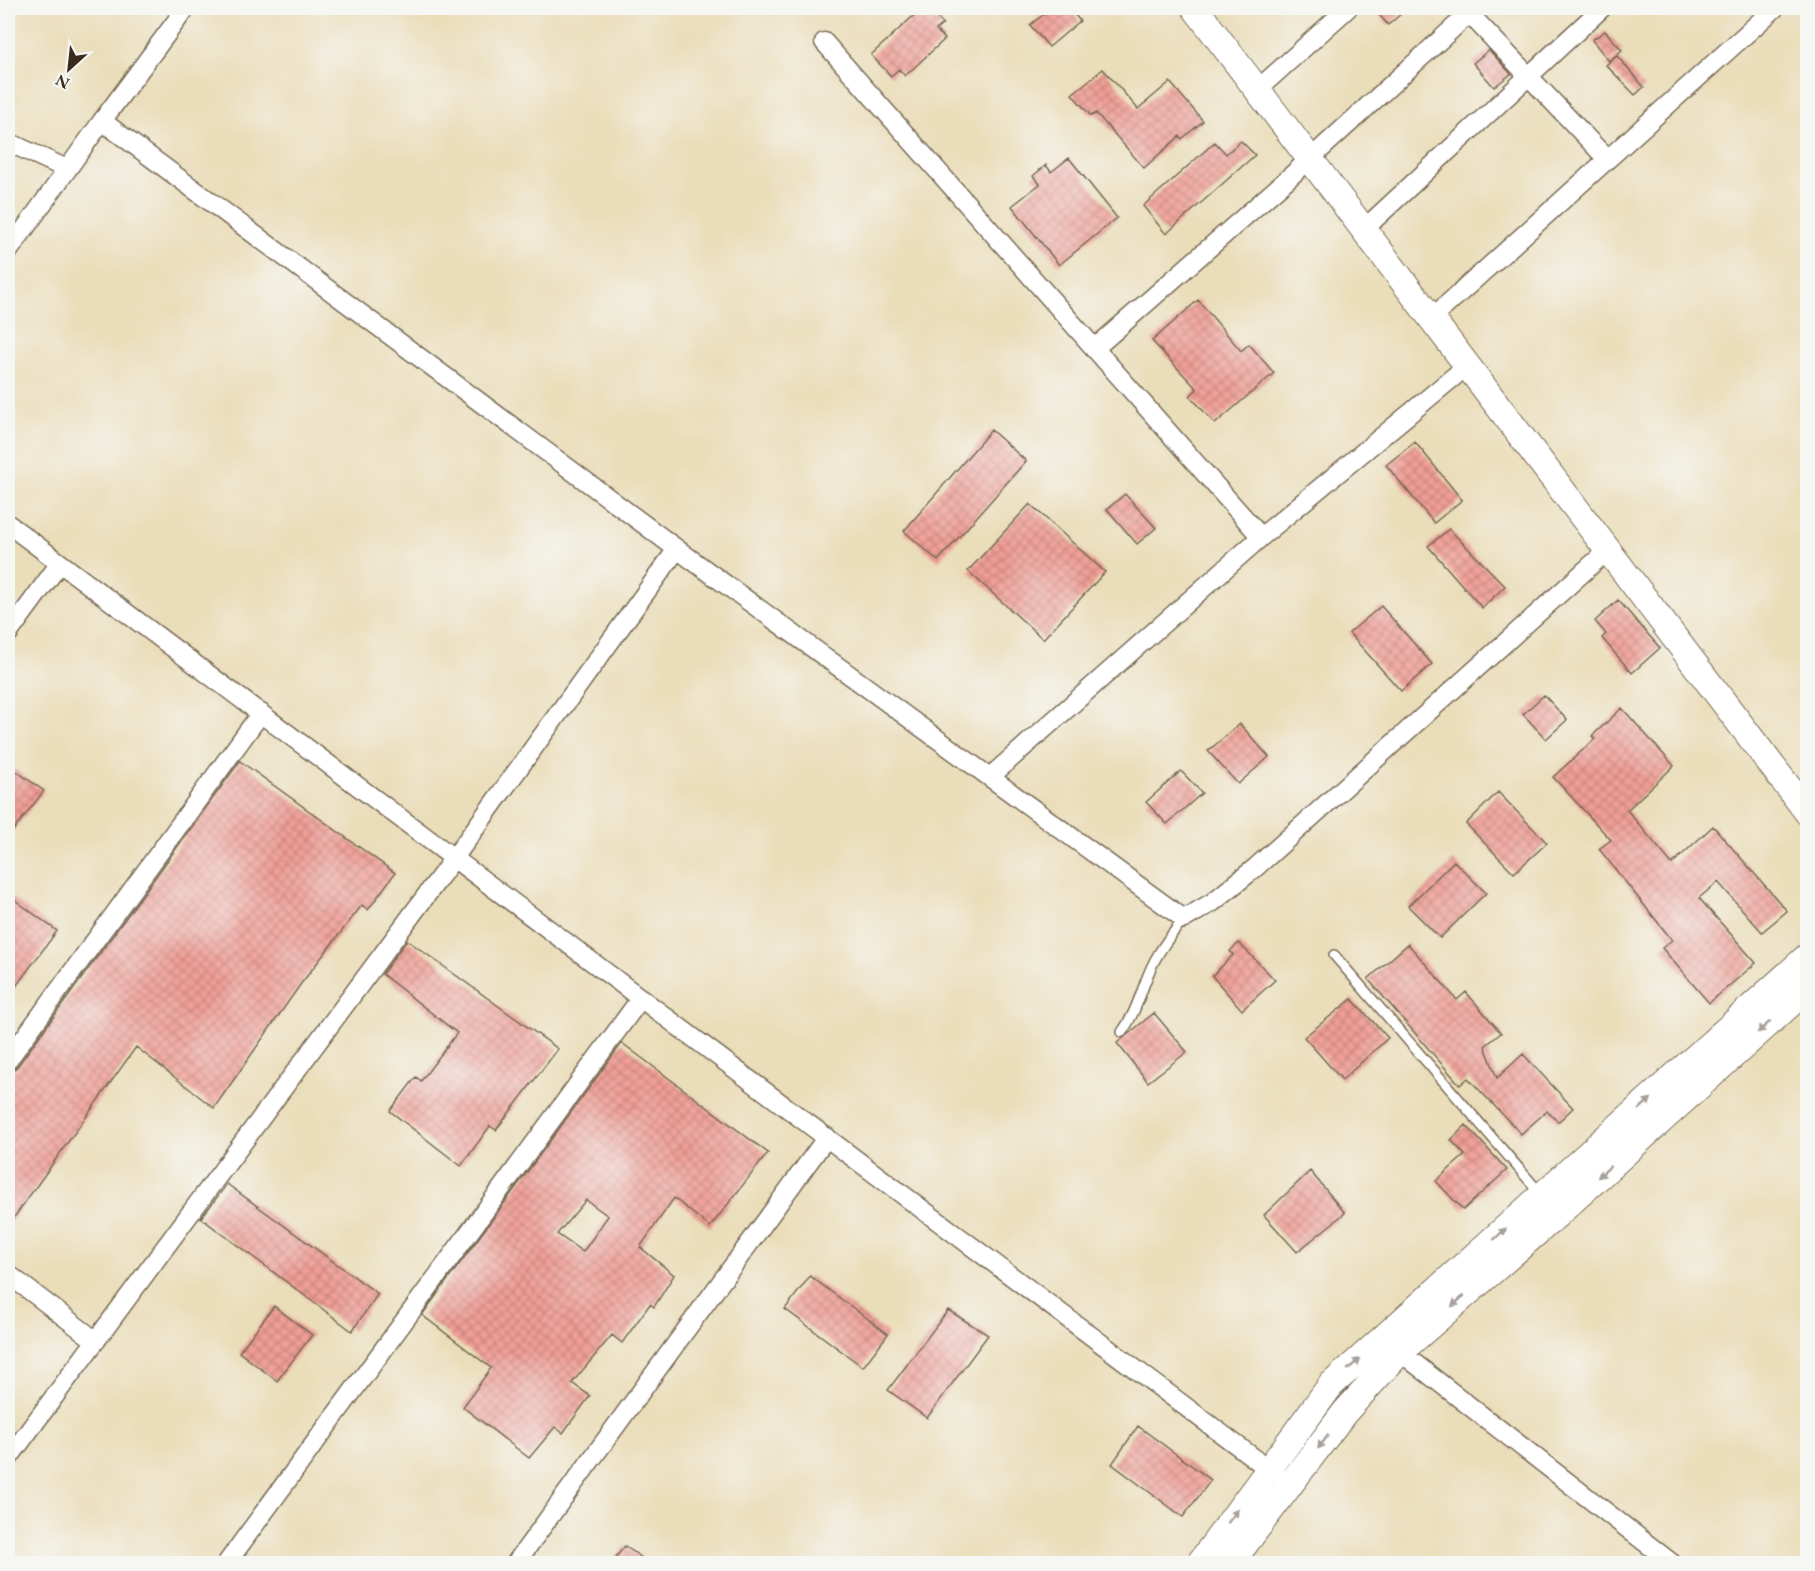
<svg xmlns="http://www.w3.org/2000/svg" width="1815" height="1571" font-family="'EB Garamond',serif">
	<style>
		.building { fill: url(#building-cross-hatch); fill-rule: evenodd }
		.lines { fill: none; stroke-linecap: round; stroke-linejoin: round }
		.lane-casing { stroke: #786954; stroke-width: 12 }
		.street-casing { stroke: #786954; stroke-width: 21 }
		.secondary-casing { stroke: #786954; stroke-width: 28 }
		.lane { stroke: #fff; stroke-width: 9 }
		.street { stroke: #fff; stroke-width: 18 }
		.secondary { stroke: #fff; stroke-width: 26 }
		.oneway { fill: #a79f9a }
	</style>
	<defs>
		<pattern id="building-cross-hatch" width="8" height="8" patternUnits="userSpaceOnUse" patternTransform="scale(1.5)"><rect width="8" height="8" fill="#f19f97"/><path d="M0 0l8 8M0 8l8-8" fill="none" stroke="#c4827b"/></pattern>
	</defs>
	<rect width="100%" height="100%" fill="#f6f6f2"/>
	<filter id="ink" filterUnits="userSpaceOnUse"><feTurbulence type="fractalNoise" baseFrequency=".0167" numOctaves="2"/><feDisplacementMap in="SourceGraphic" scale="12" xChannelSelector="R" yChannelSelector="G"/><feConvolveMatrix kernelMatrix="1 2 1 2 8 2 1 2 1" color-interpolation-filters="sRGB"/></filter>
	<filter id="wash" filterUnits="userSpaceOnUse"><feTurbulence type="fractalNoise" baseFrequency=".008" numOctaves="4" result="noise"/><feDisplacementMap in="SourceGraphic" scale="24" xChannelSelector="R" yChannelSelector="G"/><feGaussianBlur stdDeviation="1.35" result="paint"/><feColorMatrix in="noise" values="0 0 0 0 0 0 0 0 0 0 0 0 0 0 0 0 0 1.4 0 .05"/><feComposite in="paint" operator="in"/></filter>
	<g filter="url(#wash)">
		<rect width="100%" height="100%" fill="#eaddb9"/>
		<g id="blocks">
			<path class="building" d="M922 8H928L943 24 936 30 945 39 905 76 899 69 891 76 871 55Z
				M1052 8H1069L1080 21 1049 47 1030 25Z
				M1373 8H1408L1388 25Z
				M1605 31 1622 50 1609 61 1592 40Z
				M1489 50 1511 74 1494 87 1473 63Z
				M1617 56 1644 87 1635 95 1606 65Z
				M1103 69 1138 109 1170 82 1203 121 1182 139 1180 136 1144 168 1096 113 1091 116 1072 94Z
				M1241 141 1255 155 1166 234 1143 206 1215 142 1226 154Z
				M1069 158 1117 218 1059 265 1012 206 1040 184 1033 176 1046 165 1051 172Z
				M1198 300 1241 351 1249 344 1274 373 1215 424 1190 396 1197 389 1152 341Z
				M991 430 1026 461 938 561 904 531Z
				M1415 442 1462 500 1434 523 1386 465Z
				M1125 494 1156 528 1137 544 1107 509Z
				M1030 504 1105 572 1043 639 968 571Z
				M1449 529 1505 586 1482 608 1428 546Z
				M1618 600 1660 648 1632 673 1602 638 1606 634 1595 621Z
				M1381 606 1432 664 1401 691 1349 633Z
				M1544 695 1567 720 1546 739 1523 714Z
				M1622 708 1674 766 1627 810 1672 864 1713 826 1787 911 1762 932 1718 882 1699 898 1756 963 1709 1003 1662 948 1672 940 1599 849 1611 840 1553 777 1595 739 1592 736Z
				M1240 724 1269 757 1238 784 1208 751Z
				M240 761 395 873 368 910 362 905 300 985 214 1108 136 1047 8 1226V1074L17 1067Z
				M8 765 44 791 8 837Z
				M1181 771 1202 793 1167 824 1146 802Z
				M1498 792 1547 843 1514 873 1466 824Z
				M1454 861 1486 893 1440 938 1408 906Z
				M8 895 57 931 8 997Z
				M407 940 558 1049 496 1130 490 1126 461 1166 390 1111 416 1077 421 1081 457 1033 382 974Z
				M1239 943 1275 980 1242 1010 1212 976 1233 955 1230 951Z
				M1408 944 1457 1000 1466 992 1501 1033 1485 1046 1497 1078 1523 1054 1573 1108 1558 1122 1547 1111 1521 1134 1468 1078 1460 1085 1368 979Z
				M1352 999 1388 1038 1342 1080 1304 1037Z
				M1154 1013 1187 1052 1148 1082 1117 1043Z
				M622 1043 768 1153 710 1227 674 1198 640 1247 674 1275 654 1307 650 1304 622 1343 612 1335 572 1383 590 1396 563 1433 555 1427 529 1458 463 1407 491 1368 422 1315ZM586 1200 608 1216 583 1252 557 1234Z
				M1466 1125 1507 1170 1463 1210 1436 1181 1465 1155 1451 1140Z
				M1310 1171 1345 1213 1297 1252 1264 1215Z
				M227 1184 378 1294 352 1331 201 1218Z
				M810 1276 888 1334 863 1367 785 1309Z
				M274 1306 312 1335 277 1381 239 1352Z
				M948 1310 988 1335 927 1418 888 1390Z
				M1138 1426 1211 1480 1183 1517 1112 1464Z
				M625 1546 649 1563H611Z"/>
		</g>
	</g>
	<g filter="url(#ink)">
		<use href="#blocks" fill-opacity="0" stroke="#786954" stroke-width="1.5"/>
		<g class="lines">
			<g class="lane-casing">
				<path id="lane" d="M1334 955 1541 1194
					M1122 1032C1135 1014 1140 995 1148 975 1156 954 1170 936 1184 919"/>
			</g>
			<g class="street-casing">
				<path id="street" d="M1464 8 1607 159
					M824 42 1261 537 1468 365
					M1257 90 1348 8
					M102 121 186 8
					M8 142 67 169
					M1363 230 1602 8
					M8 252 102 121 677 549 1184 919 1213 902 1255 868 1608 550
					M1432 318 1775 8
					M1094 349 1309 160 1475 8
					M8 524 1278 1476
					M8 634 60 563
					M991 776 1261 537
					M8 1060 261 713
					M8 1274 96 1341
					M1400 1352 1673 1564
					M8 1459 454 858 677 549
					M226 1564 641 998
					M515 1564 827 1137"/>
			</g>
			<g class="secondary-casing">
				<path id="secondary" d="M1195 8 1808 813
					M1199 1564 1331 1385 1808 956
					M1230 1564 1345 1412 1400 1352 1558 1214 1808 988"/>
			</g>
			<use href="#lane" class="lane"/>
			<use href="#street" class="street"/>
			<use href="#secondary" class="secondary"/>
		</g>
		<defs><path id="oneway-solid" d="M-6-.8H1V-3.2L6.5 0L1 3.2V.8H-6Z" transform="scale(1.5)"/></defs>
		<g class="oneway">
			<use href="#oneway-solid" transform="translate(1764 1027) rotate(138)"/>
			<use href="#oneway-solid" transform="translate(1645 1104) rotate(-42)"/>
			<use href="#oneway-solid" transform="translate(1604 1172) rotate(138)"/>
			<use href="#oneway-solid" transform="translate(1500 1234) rotate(-43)"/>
			<use href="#oneway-solid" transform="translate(1458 1301) rotate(139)"/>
			<use href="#oneway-solid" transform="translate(1354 1364) rotate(-41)"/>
			<use href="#oneway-solid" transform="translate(1323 1442) rotate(127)"/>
			<use href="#oneway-solid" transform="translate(1233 1516) rotate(-53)"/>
		</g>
	</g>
	<rect width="1815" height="1571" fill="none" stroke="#f6f6f2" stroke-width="30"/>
	<g transform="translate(69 69) rotate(207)" stroke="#f6f6f2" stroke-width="4.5" paint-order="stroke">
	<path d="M0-4.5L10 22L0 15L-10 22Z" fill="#3b2a1e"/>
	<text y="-9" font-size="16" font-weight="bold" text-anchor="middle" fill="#3b2a1e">N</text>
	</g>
</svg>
